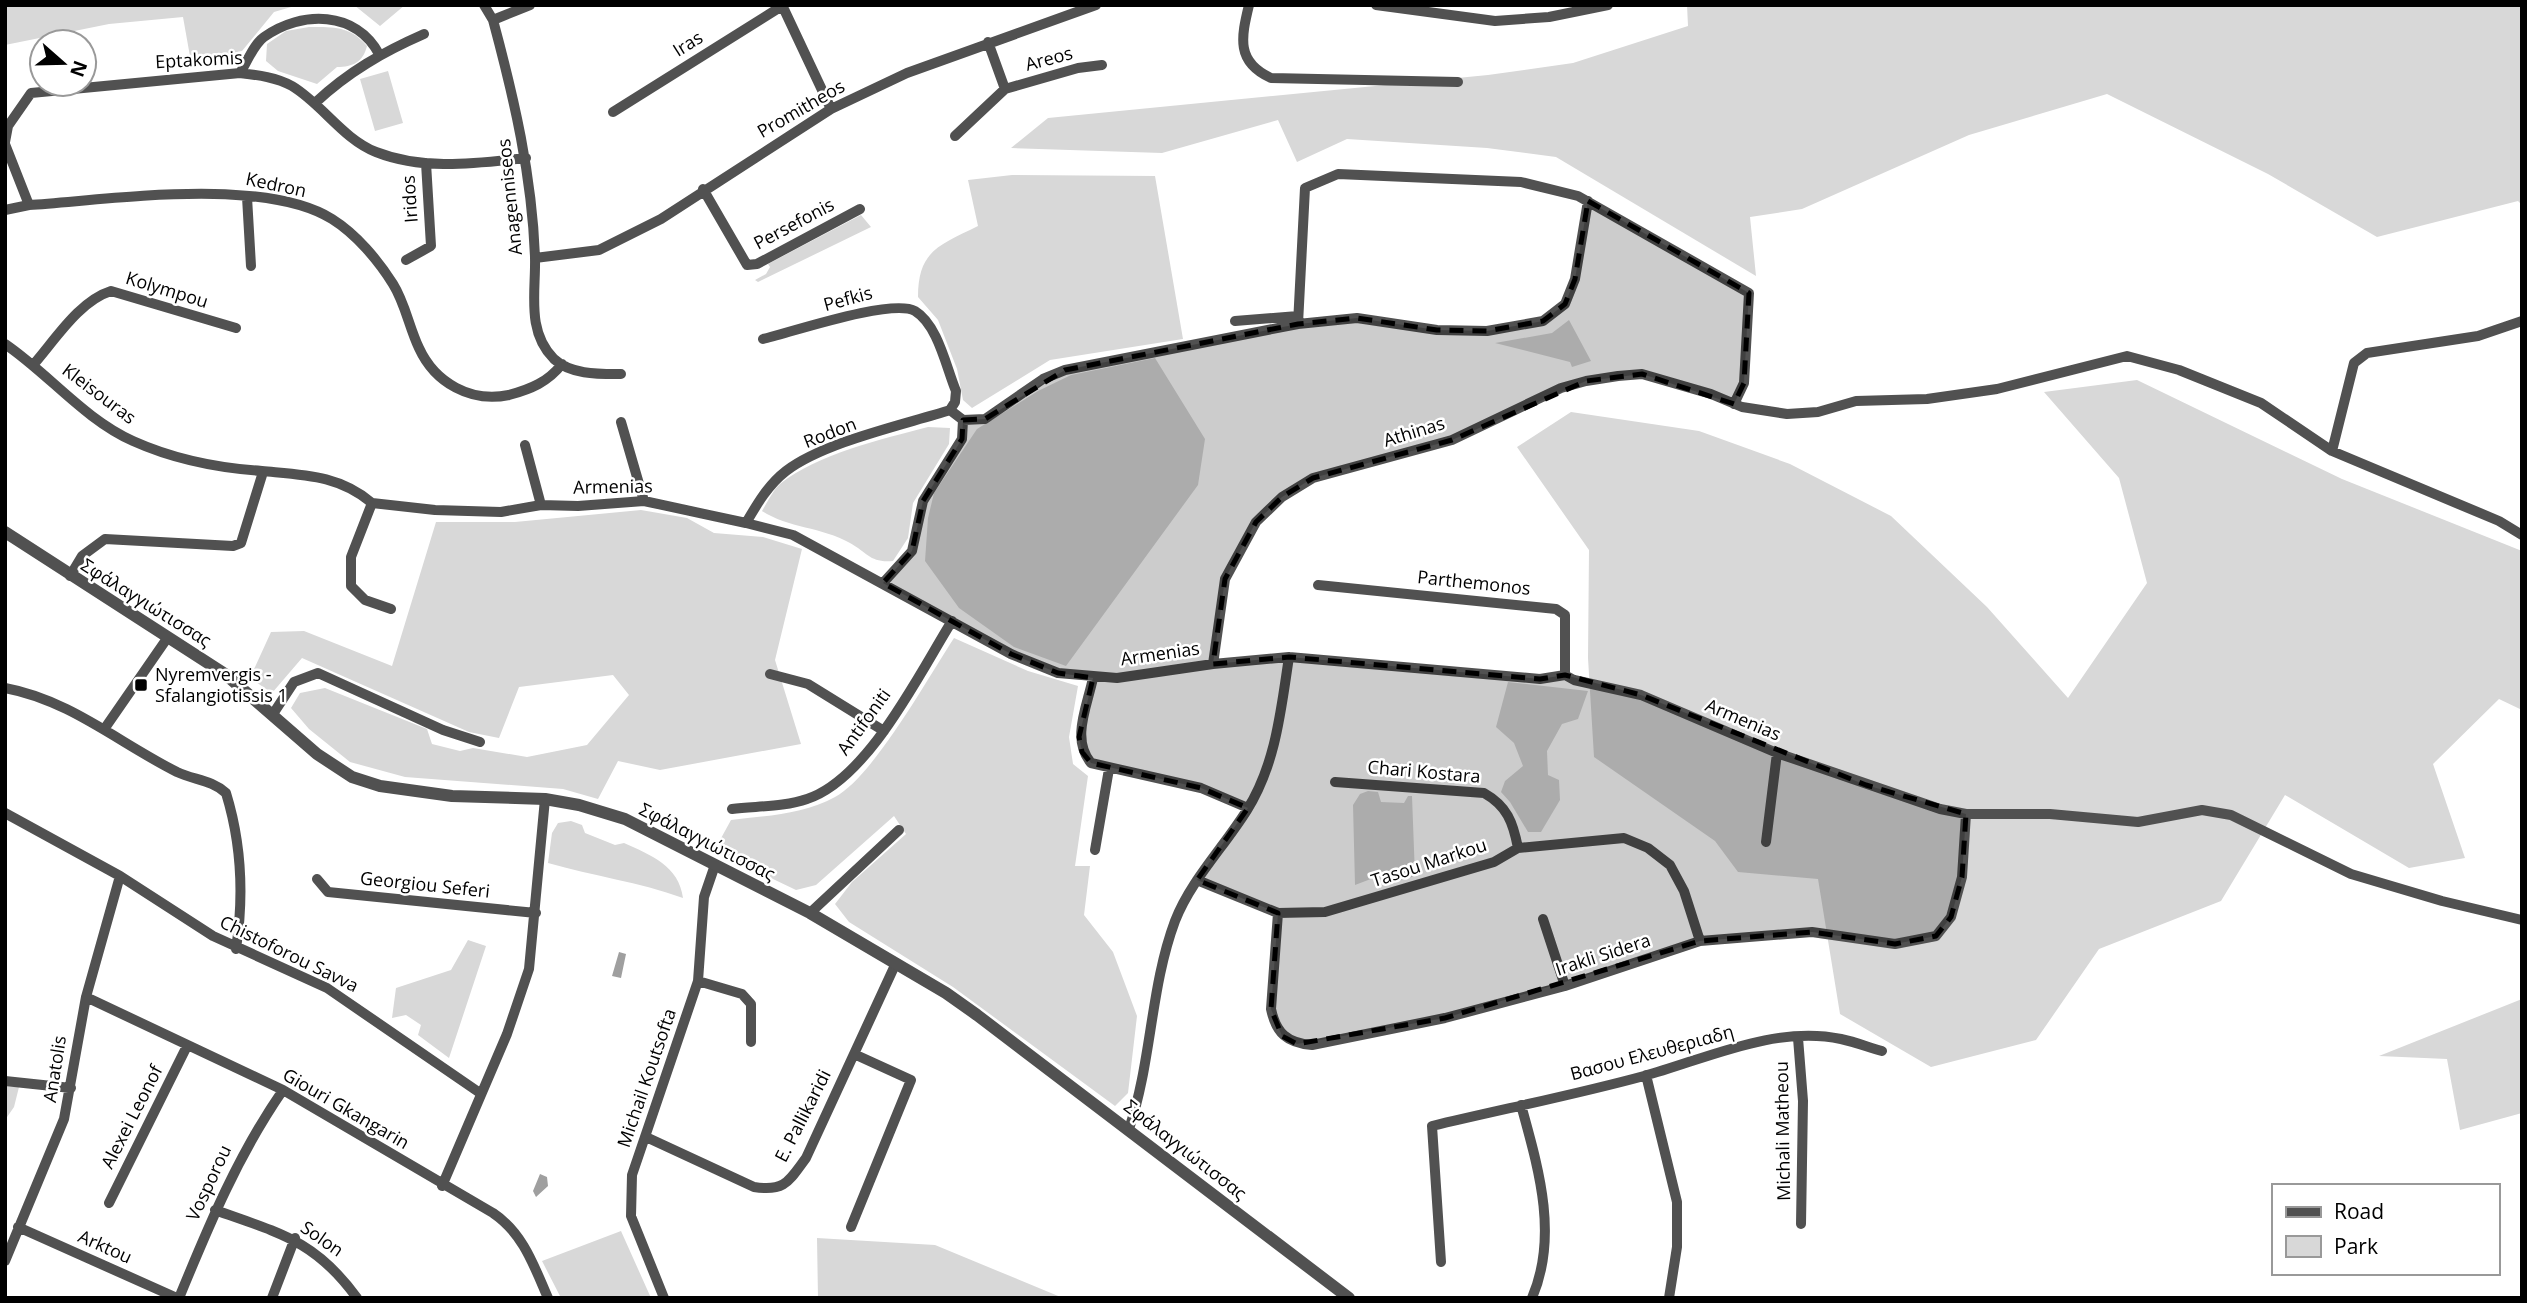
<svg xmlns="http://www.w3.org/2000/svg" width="2527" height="1303" font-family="'Open Sans',sans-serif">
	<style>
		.green { fill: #d8d8d8 }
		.water { fill: #9f9f9f }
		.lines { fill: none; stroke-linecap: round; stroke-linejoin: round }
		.minor { stroke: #515151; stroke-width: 10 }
		.tertiary { stroke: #515151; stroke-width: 12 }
		.marked { fill: #000; fill-opacity: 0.2; stroke: #000; stroke-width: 5; stroke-dasharray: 14 9; stroke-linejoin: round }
		.poi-dot { fill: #000; stroke: #fff; stroke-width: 2.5 }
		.labels { text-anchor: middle; stroke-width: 5; stroke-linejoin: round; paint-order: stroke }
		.street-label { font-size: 18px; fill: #000; stroke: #fff }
		.poi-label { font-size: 18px; fill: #000; stroke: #fff; text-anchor: start }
	</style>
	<rect width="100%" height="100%" fill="#fff"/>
	<path class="green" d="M5 5H298L274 12 242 51 191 62 183 17 109 24 5 45Z
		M354 5H405L380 26Z
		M1687 5H2522V205L2518 201 2377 237 2268 174 2107 94 1969 135 1802 209 1750 217 1756 276 1556 157 1487 148 1347 139 1297 162 1278 120 1162 153 1011 148 1048 118 1488 75 1573 63 1688 26Z
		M309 27C334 27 350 26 367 46 363 62 353 67 337 67L317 84 278 71 266 61 267 44 286 31Z
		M388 71 403 123 375 131 360 79Z
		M1012 175 1155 176 1183 339 1050 360 972 408 963 400 957 369 938 320 918 297C918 250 940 245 978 226L968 180Z
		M861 215 871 227 758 282 755 280 766 274 770 267 768 264Z
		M1569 320 1591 361 1572 367 1570 362 1495 343 1552 333Z
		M1155 358 1205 439 1198 485 1066 666 1014 647 959 608 925 561 928 518 934 493 977 429 1038 391 1071 375Z
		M2137 380 2342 479 2522 551V710L2499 699 2433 764 2465 858 2409 868 2285 795 2221 901 2099 949 2036 1040 1931 1067 1840 1014 1818 879 1738 872 1715 841 1594 757 1588 658 1589 550 1517 447 1571 412 1699 431 1790 464 1891 516 1987 607 2068 698 2147 583 2119 478 2044 392Z
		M928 427 950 428 949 444 913 503 908 538 893 561C870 563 868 553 850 543 822 527 788 528 762 511 767 503 773 490 780 484 817 454 882 439 928 427Z
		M641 510 687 518 714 533 763 537 802 549 775 660 801 744 660 770 618 761 598 799 563 789 405 777 350 762 309 729 291 708 300 693 325 688 427 729 432 744 460 751 473 748 527 757 587 745 629 695 613 675 519 687 499 738 469 732 302 658 272 693 250 678 271 632 304 631 392 666 436 522H515Z
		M954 638 1028 671 1078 686 1069 737 1073 764 1088 776 1075 866H1090L1084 915 1113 952 1137 1016 1128 1093 1115 1106 953 987 849 922 835 904 852 882 906 834 894 816 816 885 796 890 714 851 731 820C766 816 804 814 835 797 873 777 929 676 954 638Z
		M1508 682 1588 691 1578 719 1562 724 1547 751 1548 775 1559 780 1560 800 1541 832H1528L1510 802 1501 792 1505 781 1523 766 1514 743 1496 727Z
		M1368 791 1378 792 1381 802 1404 803 1408 796H1412L1415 876 1395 882 1384 874 1355 885 1353 805 1360 794Z
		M571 821 582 825 585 833 615 845 624 843C651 855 679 866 683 898 639 882 593 876 548 863L552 833 558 823Z
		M468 940 486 946 449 1058 418 1035 421 1025 406 1015 392 1018 396 988 451 970Z
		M2522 999V1113L2460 1130 2447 1059 2379 1056Z
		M5 1086 19 1087 14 1107 5 1120Z
		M621 1231 651 1298H561L542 1261Z
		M817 1238 935 1245 1063 1298H818Z"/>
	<path class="water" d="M619 952 626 954 621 978 612 976Z
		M540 1174 547 1177 548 1186 536 1197 533 1191Z"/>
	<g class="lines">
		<path class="minor" d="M484 5 493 20C514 98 532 175 535 257 536 292 526 331 554 359 571 375 600 374 621 374
			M782 5 831 109
			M1249 5C1241 38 1236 62 1271 78L1458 82
			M1376 5 1495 21 1549 17 1608 5
			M493 20 530 5
			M988 42 1005 89
			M240 73C247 62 254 44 264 37 302 10 356 11 379 54
			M315 103C348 72 383 52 424 34
			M613 112 782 6
			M955 136 1005 89 1078 68 1102 65
			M5 142 8 126 31 93 240 73C257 75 276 77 292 86 322 104 343 139 376 152 424 171 477 163 526 158
			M5 144 29 205
			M703 189 747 265 757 264 860 209
			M247 197 251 266
			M5 210 29 205C109 200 263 176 332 219 356 234 378 260 393 284 405 303 409 327 419 348 435 383 471 403 509 395 531 389 548 382 562 364
			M535 258 599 250 661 219 831 109 907 73 1096 5
			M406 260 431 246 426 163
			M1235 321 1298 316
			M1298 324 1305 188 1338 174 1521 182 1578 196 1749 293 1744 383 1734 404
			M763 339C792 332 892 298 915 311 938 325 946 367 956 391L955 402 950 410
			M5 344C49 374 84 419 133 441 173 459 218 468 262 471 304 475 339 475 372 503
			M33 365C55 340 79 301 111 291L236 328
			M950 410 963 420 985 419 1043 379 1065 370 1298 324 1357 318 1437 330 1487 331 1543 321 1565 304 1575 279 1588 201
			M621 422 644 501
			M525 445 541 505
			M2332 451 2354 363 2367 353 2478 336 2522 321
			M372 503 435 510 501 512 541 505 578 506 644 501 746 523 793 535 1011 654 1058 673 1117 678 1213 664 1289 657 1540 679 1565 675 1574 680 1641 695 1777 753 1940 809 1966 814H2050L2138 822 2202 810 2231 815 2351 874 2442 901 2522 920
			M372 503 351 557V586L365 600 391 609
			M746 523C757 504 768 485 786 471 824 442 903 425 950 410
			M70 576 82 556 105 539 233 546 241 543 263 472
			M883 583 912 551 923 501 962 439 963 420
			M1318 585 1556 609 1565 615V675
			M1213 664 1225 579 1256 522 1282 497 1313 478 1452 440 1561 388 1586 381 1618 376 1642 374 1711 394 1742 407 1787 414 1818 412 1856 401 1927 399 1997 389 2127 356 2179 370 2261 403 2332 451 2499 521 2522 535
			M770 674 808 684 884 731
			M1093 678C1087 707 1071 739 1091 763L1201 788 1248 808
			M5 688C70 700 119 743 177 772 194 780 212 780 226 793 242 845 244 896 236 949
			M273 714 294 682 318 673 443 730 480 742
			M105 728 168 637
			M1335 782 1484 793C1507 806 1513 822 1518 848
			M732 809C755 806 785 807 807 799 868 779 919 674 952 621
			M5 813 120 876 213 936 327 988 480 1093
			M1766 842 1777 753
			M1095 850 1109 769
			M317 879 328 892 536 913
			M1197 880 1278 913 1325 912 1494 862 1518 848 1624 838 1648 848 1670 865 1684 891 1700 941
			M810 913 899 830
			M1278 913 1271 1009C1276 1033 1287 1043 1312 1045L1445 1018 1565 986 1700 941 1812 932 1895 944 1936 936 1951 917 1962 877 1966 814
			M1543 919 1565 986
			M698 981 742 994 751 1004V1042
			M86 997 283 1090 493 1213C523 1233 534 1266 548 1298
			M1798 1038 1803 1101 1801 1224
			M1646 1075 1677 1202V1247L1669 1298
			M5 1081 71 1088
			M1521 1105C1538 1167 1559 1235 1532 1298
			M1129 1129C1152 1061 1150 988 1175 921 1191 880 1224 847 1247 810 1276 764 1281 709 1289 657
			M646 1137 754 1187C785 1192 789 1181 806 1158L896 963
			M442 1186 507 1034 529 969 545 799
			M109 1203 187 1046
			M215 1210C279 1233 315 1240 357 1298
			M18 1227 177 1298
			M851 1227 911 1080 854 1054
			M5 1261 64 1119 86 997 120 876
			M1441 1262 1432 1126C1503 1109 1574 1095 1644 1076 1706 1059 1775 1025 1841 1039 1855 1042 1868 1047 1882 1051
			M179 1298C209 1225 238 1155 283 1090
			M272 1298 295 1238
			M664 1298 631 1216 632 1175 698 981 704 897 715 865"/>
		<path class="tertiary" d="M5 532 225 674 317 754 352 777 380 786 452 796 545 799 579 805 625 819 810 913 946 993 977 1015 1349 1298"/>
	</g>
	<path class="marked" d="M1588 201 1749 293 1744 383 1734 404 1642 374 1586 381 1452 440 1313 478 1282 497 1256 522 1225 579 1213 664 1289 657 1540 679 1565 675 1641 695 1866 785 1966 814 1962 877 1951 917 1936 936 1895 944 1812 932 1700 941 1445 1018 1297 1044 1282 1036 1271 1009 1278 913 1197 880 1248 808 1201 788 1091 763 1082 752 1079 737 1093 678 1058 673 1011 654 883 583 912 551 923 501 962 439 963 420 985 419 1065 370 1298 324 1357 318 1437 330 1487 331 1543 321 1565 304 1575 279Z"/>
	<rect class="poi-dot" x="134" y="678" width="14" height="14" rx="3.5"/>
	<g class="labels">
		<g class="street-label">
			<text transform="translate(688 44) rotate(-32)" y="6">Iras</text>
			<text transform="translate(1049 59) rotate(-15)" y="6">Areos</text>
			<text transform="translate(199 60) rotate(-3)" y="6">Eptakomis</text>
			<text transform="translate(801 109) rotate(-30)" y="6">Promitheos</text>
			<text transform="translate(276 185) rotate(12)" y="6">Kedron</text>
			<text transform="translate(510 197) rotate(-96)" y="6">Anagenniseos</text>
			<text transform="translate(410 199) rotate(-94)" y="6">Iridos</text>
			<text transform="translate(794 224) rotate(-28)" y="6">Persefonis</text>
			<text transform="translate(167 290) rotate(17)" y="6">Kolympou</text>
			<text transform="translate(848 299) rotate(-15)" y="6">Pefkis</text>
			<text transform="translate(99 394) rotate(37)" y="6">Kleisouras</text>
			<text transform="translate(1414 432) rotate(-17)" y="6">Athinas</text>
			<text transform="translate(830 433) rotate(-21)" y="6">Rodon</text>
			<text transform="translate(613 487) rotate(-1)" y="6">Armenias</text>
			<text transform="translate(1474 583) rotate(6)" y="6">Parthemonos</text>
			<text transform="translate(146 603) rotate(32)" y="6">Σφάλαγγιώτισσας</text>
			<text transform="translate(1160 654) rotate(-8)" y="6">Armenias</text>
			<text transform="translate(1743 720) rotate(23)" y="6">Armenias</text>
			<text transform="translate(864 722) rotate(-54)" y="6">Antifoniti</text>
			<text transform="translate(1424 772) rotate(5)" y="6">Chari Kostara</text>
			<text transform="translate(707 842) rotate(27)" y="6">Σφάλαγγιώτισσας</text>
			<text transform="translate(1429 863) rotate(-18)" y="6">Tasou Markou</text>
			<text transform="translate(425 885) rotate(6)" y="6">Georgiou Seferi</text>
			<text transform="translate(289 954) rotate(26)" y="6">Chistoforou Savva</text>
			<text transform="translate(1603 955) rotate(-18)" y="6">Irakli Sidera</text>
			<text transform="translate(1652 1053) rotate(-15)" y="6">Βασου Ελευθεριαδη</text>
			<text transform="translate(55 1069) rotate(-81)" y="6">Anatolis</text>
			<text transform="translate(647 1078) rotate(-71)" y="6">Michail Koutsofta</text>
			<text transform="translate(346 1109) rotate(30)" y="6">Giouri Gkangarin</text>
			<text transform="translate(803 1116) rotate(-63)" y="6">E. Pallikaridi</text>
			<text transform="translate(132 1117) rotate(-63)" y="6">Alexei Leonof</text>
			<text transform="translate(1783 1131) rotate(-91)" y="6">Michali Matheou</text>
			<text transform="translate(1185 1150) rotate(38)" y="6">Σφάλαγγιώτισσας</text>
			<text transform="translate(209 1183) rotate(-65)" y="6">Vosporou</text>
			<text transform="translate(322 1239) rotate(35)" y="6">Solon</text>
			<text transform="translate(105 1247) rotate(24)" y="6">Arktou</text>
		</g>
		<g class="poi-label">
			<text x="155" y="681">Nyremvergis -<tspan x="155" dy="21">Sfalangiotissis 1</tspan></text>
		</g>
	</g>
	<rect width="2527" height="1303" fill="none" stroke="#000000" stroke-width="14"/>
	<rect x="2272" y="1184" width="228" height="91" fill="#ffffff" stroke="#999999" stroke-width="2"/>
	<rect x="2286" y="1207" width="35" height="10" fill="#515151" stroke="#999999" stroke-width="2"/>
	<text x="2334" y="1219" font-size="21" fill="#000000">Road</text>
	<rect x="2286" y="1236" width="35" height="21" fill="#d8d8d8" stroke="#999999" stroke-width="2"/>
	<text x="2334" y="1254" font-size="21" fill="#000000">Park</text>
	<g transform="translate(63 63) rotate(110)"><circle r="33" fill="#ffffff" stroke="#999999" stroke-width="2"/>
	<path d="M0-5L12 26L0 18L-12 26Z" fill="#000000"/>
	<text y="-10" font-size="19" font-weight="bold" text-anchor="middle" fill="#000000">N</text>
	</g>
</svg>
